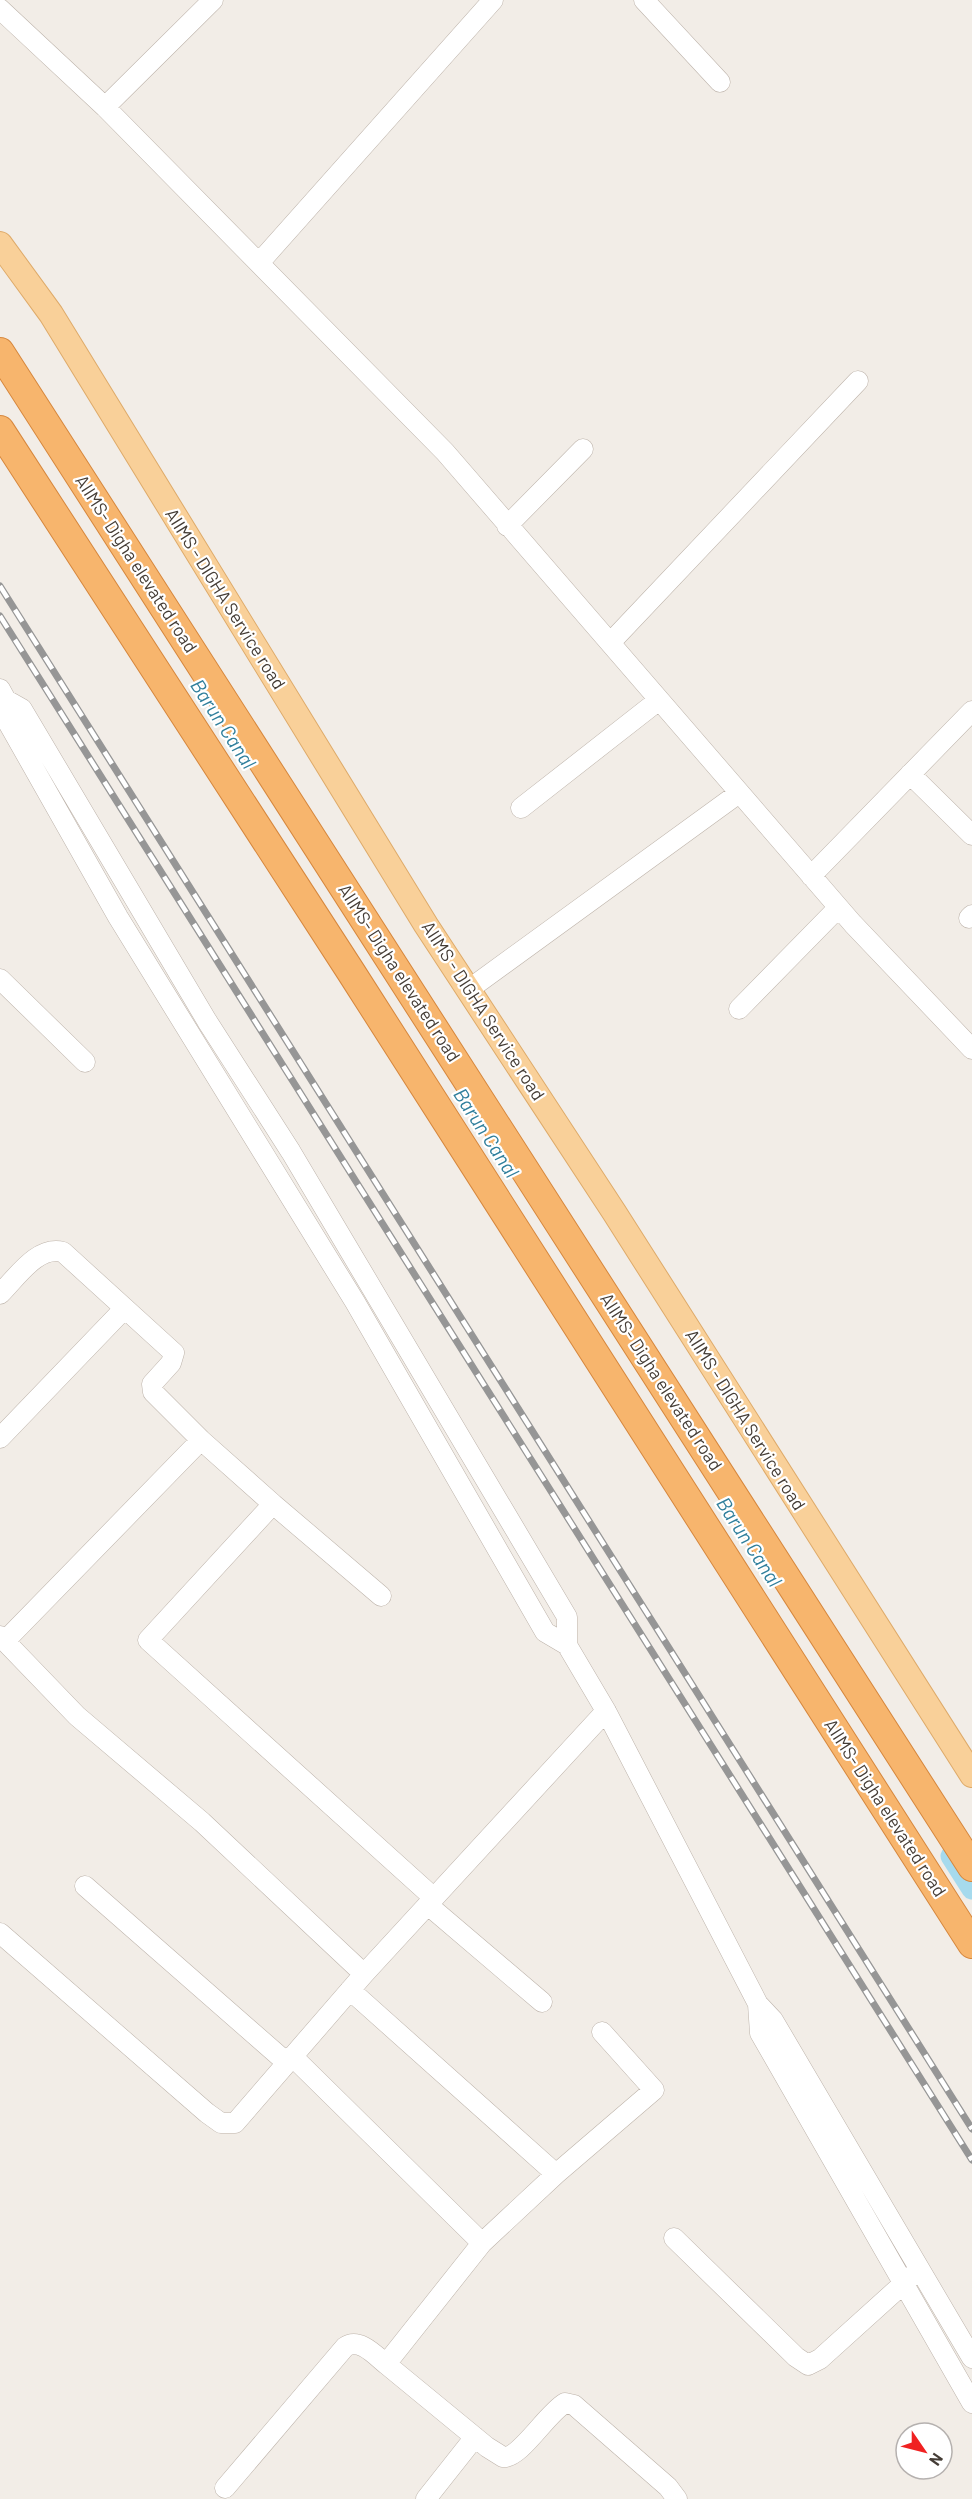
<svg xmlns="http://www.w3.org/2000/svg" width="972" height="2499" font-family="Barlow,sans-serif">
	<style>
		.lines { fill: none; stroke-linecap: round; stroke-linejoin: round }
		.canal { stroke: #a6daed; stroke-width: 21 }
		.minor-casing { stroke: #bdb3aa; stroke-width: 21 }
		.major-casing { stroke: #deaa69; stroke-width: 26 }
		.highway-casing { stroke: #d6873d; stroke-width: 30 }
		.minor { stroke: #fff; stroke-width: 20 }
		.major { stroke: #f9d099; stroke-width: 24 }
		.highway { stroke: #f7b56d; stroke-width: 28 }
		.rail-casing { stroke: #969696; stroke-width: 7 }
		.rail { stroke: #fff; stroke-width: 4.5; stroke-dasharray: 14; stroke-linecap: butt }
		.labels { text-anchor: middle; stroke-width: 4.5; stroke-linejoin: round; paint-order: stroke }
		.street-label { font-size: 18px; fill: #453d36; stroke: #fff }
		.water-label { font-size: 20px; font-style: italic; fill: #307f9c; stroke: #fff }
	</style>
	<rect width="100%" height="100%" fill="#f2ede7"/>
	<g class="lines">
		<path class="canal" d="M951 1856 972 1889"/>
		<g class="minor-casing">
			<path id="minor" d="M213 0 105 107 445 452 853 924 972 1049
				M644 0 720 82
				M0 9 105 107
				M259 263 493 0
				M507 526 583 449
				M610 643 858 381
				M0 689 6 700V719L118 917 355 1302 545 1632 567 1645 606 1711 758 2004
				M6 700 22 709 207 1021 291 1152 567 1617V1645
				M910 774 972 835
				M521 808 659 700
				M811 876 972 711
				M969 918 972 915
				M0 979 85 1062
				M468 990 739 793
				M739 1009 838 908
				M0 1294C17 1277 38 1245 63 1252L174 1353 171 1363 152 1384 153 1392 201 1440 273 1504 148 1640 434 1898
				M0 1438 124 1309
				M273 1504 381 1596
				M0 1636 77 1716 202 1822 364 1974
				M5 1641 201 1440
				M85 1886 286 2062
				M428 1905 542 2002
				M0 1933 207 2113 221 2123H235L364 1974 606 1711
				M350 1990 556 2174
				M602 2032 654 2090 556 2174 482 2243 386 2364 487 2447 503 2457C520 2459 547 2413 565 2403L574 2405 668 2487 677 2499
				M292 2056 482 2243
				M674 2238 796 2357 808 2365 820 2359 913 2275
				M972 2358 773 2020 758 2004 760 2033 972 2403
				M225 2488 345 2347C359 2337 375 2355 386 2364
				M426 2499 475 2437"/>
		</g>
		<g class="major-casing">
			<path id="major" d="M0 244 51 314 426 925 614 1212 972 1775"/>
		</g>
		<g class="highway-casing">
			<path id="highway" d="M0 352 972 1867
				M0 430 351 972 972 1944"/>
		</g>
		<use href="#minor" class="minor"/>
		<use href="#major" class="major"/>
		<use href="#highway" class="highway"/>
		<g class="rail-casing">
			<path id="rail" d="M0 586 972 2129
				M0 616 972 2160"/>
		</g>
		<use href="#rail" class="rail"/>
	</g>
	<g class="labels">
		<g class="street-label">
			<text transform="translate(136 564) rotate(57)" y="6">AIIMS- Digha elevated road</text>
			<text transform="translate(225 599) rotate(58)" y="6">AIIMS - DIGHA Service road</text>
			<text transform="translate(399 973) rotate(57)" y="6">AIIMS- Digha elevated road</text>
			<text transform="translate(483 1011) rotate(57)" y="6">AIIMS - DIGHA Service road</text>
			<text transform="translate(661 1382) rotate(57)" y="6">AIIMS- Digha elevated road</text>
			<text transform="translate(745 1420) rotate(58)" y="6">AIIMS - DIGHA Service road</text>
			<text transform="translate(885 1808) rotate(57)" y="6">AIIMS- Digha elevated road</text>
		</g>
		<g class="water-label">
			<text transform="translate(223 724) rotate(57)" y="7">Barun Canal</text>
			<text transform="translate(486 1133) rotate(57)" y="7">Barun Canal</text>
			<text transform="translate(749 1542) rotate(57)" y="7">Barun Canal</text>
		</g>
	</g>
	<g transform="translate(924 2451) rotate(125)"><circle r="28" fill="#ffffff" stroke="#b5b1af" stroke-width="1.5"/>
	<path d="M0-4.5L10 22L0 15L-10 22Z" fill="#f02121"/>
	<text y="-9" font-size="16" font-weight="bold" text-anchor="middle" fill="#453d36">N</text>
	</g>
</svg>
